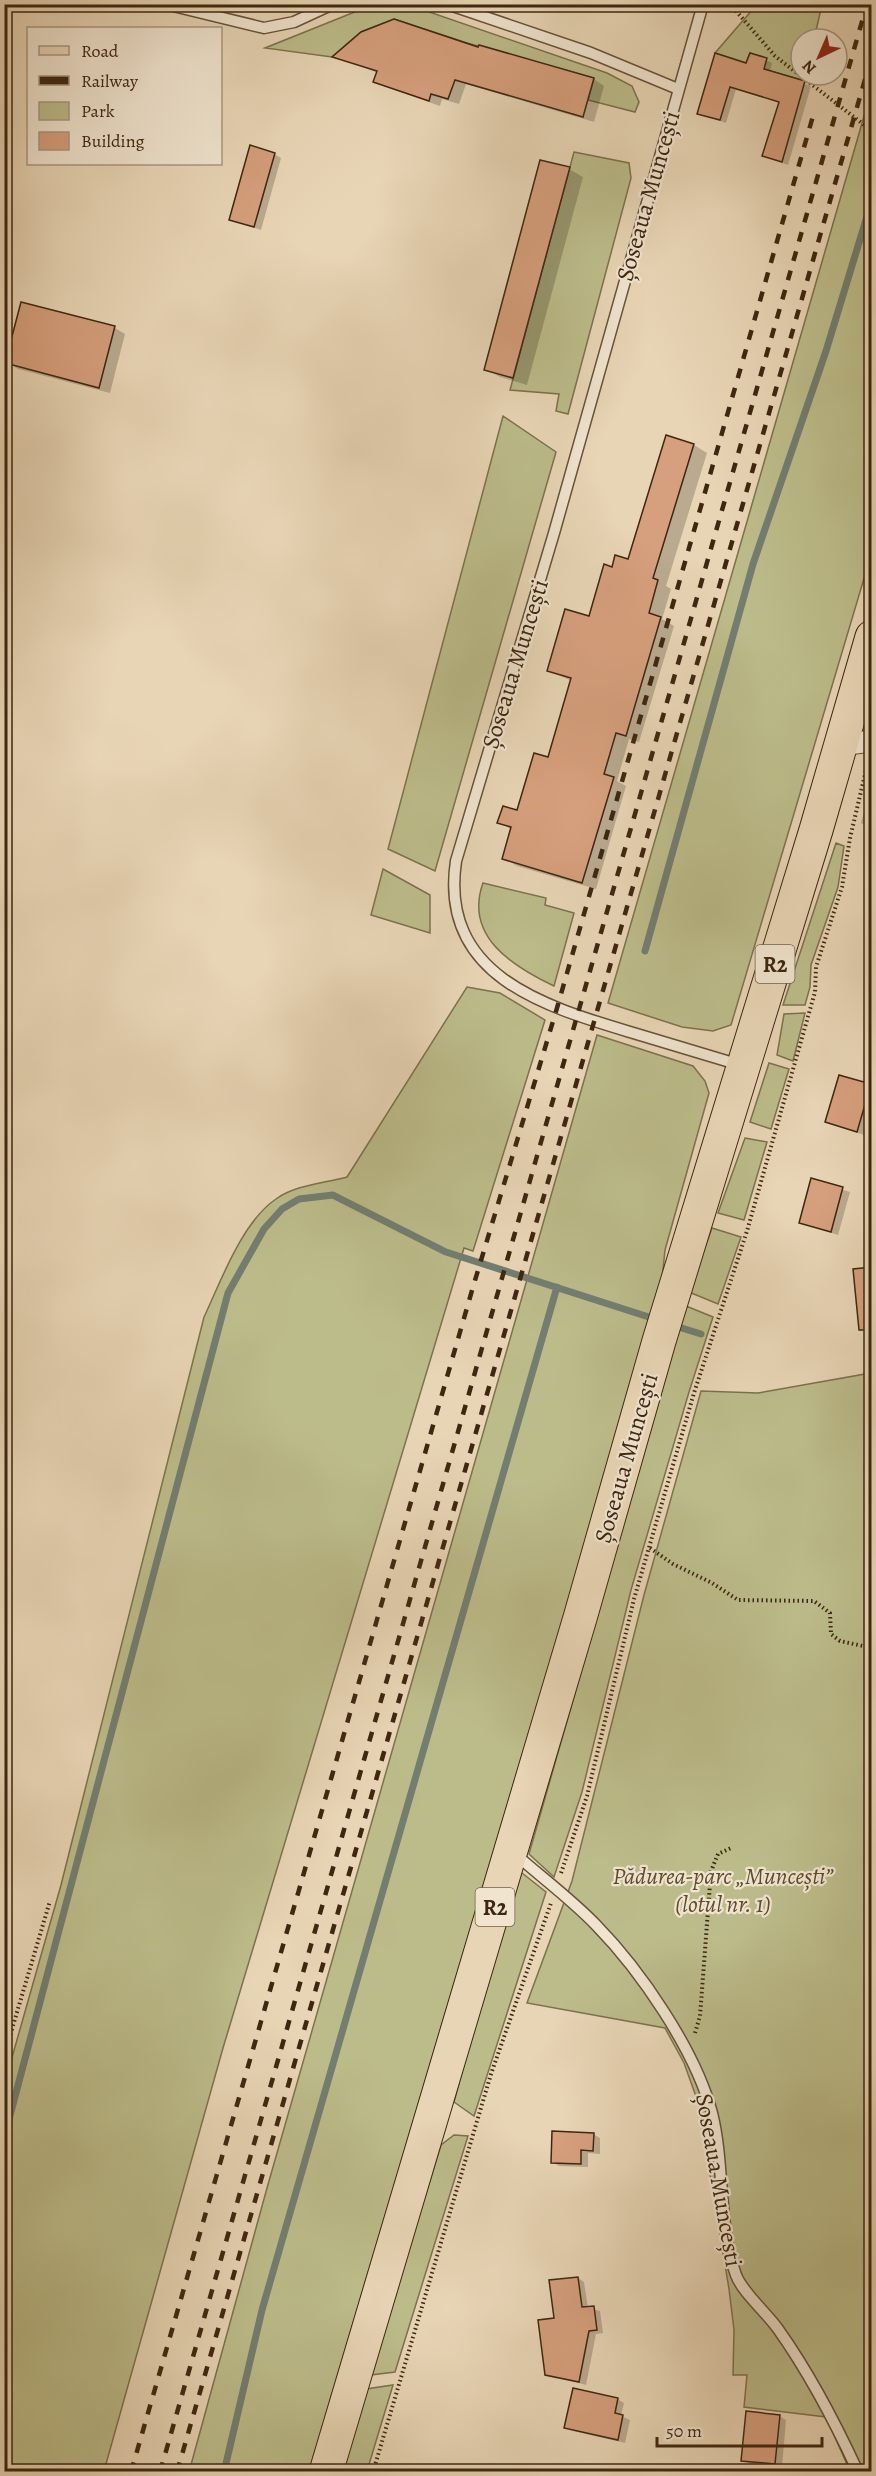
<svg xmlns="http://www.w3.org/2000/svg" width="876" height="2476" font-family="Alegreya,serif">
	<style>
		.green { fill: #bcbc8a; stroke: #7c724d; stroke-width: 1.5 }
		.shadow { fill: #0003 }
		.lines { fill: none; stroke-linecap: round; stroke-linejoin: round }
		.stream { stroke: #737e71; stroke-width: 7 }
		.building { fill: #d69f7d; stroke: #3d2710; stroke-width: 1.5 }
		.service-casing { stroke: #685239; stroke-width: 13 }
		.minor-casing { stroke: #685239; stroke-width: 23 }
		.primary-casing { stroke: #3d2710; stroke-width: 35 }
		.path { stroke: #3d2710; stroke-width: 4; stroke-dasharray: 1.5 3; stroke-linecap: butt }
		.service { stroke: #f0e4cf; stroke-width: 10 }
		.minor { stroke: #f0e4cf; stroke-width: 21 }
		.primary { stroke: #e8d5b5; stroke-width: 33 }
		.rail { stroke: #3d2710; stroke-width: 4.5; stroke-dasharray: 10 10; stroke-linecap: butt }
		.labels { text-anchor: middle; stroke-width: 4.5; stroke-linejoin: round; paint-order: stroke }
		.shield { fill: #f0e4cf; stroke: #736049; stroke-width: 1.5 }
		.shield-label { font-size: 22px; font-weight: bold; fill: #3d2710 }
		.street-label { font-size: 24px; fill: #3d2710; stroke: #f0e4cf }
		.park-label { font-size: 24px; font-style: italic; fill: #5d4c2e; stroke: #f0e4cf }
	</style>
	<rect width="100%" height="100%" fill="#e8d5b5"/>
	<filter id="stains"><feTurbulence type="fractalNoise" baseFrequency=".00333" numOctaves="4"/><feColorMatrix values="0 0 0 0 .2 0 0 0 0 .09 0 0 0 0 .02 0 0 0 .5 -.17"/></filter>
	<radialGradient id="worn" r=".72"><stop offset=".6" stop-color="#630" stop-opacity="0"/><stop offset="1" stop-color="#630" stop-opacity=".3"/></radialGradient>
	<path class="green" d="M372 5H409L607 73 632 86 639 102 635 112 588 100 594 78 467 43 394 19 361 32 332 57 265 48Z
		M752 5H822L814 39H801V75H807L805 81 764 69 750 53 746 63 715 53 753 9Z
		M871 92V555L731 1025 713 1031 682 1027 608 1003Z
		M574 152 629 163 631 178 568 414 556 411 559 394 510 390Z
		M503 416 556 452 435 871 388 849Z
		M836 843 844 846 838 887 811 965 810 987 805 1005H783Z
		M383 869 430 895V933L371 915Z
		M483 883 546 898 545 905 574 913 554 986C512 966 464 936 483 883Z
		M467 987 500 993 545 1020 473 1251 464 1248 223 2048 104 2471H5V2082L61 1885 204 1317C221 1281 242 1222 276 1199 295 1185 325 1183 347 1177Z
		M805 1013 793 1061 777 1055 784 1014Z
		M597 1035 693 1066 705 1081 709 1093 665 1250 661 1290 309 2471 189 2472 267 2188Z
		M769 1063 789 1069 771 1129 750 1122Z
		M745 1138 767 1142 744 1220 718 1213Z
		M712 1228 741 1237 718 1304 689 1292Z
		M686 1306 713 1317 689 1392 631 1590 582 1792 554 1877 529 1854Z
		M871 1373V2471H850L826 2417 744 2407 747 2375H733L734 2330 729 2289 698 2102 684 2063 665 2028 527 2003 572 1881 644 1595 701 1391 758 1393Z
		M517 1869 546 1892 474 2116 454 2102Z
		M454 2135 468 2136 395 2372 370 2375 441 2145Z
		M393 2385 367 2471 341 2472 366 2389Z"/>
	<path class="shadow" d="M480 47 594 79 604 86 594 122 466 84 459 104 442 99 440 106 386 87 375 81 378 73 335 56 479 49Z
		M766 60 772 63 770 72 811 86 788 165 764 156 780 103 736 89 726 123 699 113 747 65Z
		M274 154 281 158 261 230 231 220Z
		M569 169 583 177 527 385 500 377 486 369Z
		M22 304 115 328 125 334 110 393 18 369 7 362Z
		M667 437 694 445 707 453 666 586 671 589 662 619 674 626 639 742 629 739 617 781 626 786 596 889 517 866 503 858 512 830 499 822 518 812 549 759 572 681 549 671 590 618 613 569 630 560Z
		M869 794 872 795V829L861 823Z
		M840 1077 872 1086V1110L864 1135 827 1122Z
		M812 1180 850 1192 838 1235 800 1222Z
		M593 2134 600 2138V2154L588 2153V2167L559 2166 552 2162Z
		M578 2278 584 2282 588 2308 600 2311 603 2333 596 2334 586 2385 547 2374 556 2319Z
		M617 2399 624 2403 621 2416 630 2420 625 2443 573 2431 566 2427Z
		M779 2416 786 2420 782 2467 750 2464 743 2460Z"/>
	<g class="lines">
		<path class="stream" d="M645 951 753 564 826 351 872 200
			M672 1325 701 1334
			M4 2138 228 1293 264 1229 282 1209 299 1199 333 1195 446 1252 655 1319
			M224 2472 262 2310 557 1287"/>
	</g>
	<path class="building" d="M394 19 478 47 479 45 594 78 583 117 455 80 448 99 431 94 429 101 373 82 377 71 332 57 361 32Z
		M715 53 746 63 750 53 767 58 764 69 805 81 782 162 762 156 779 102 730 87 720 120 697 114Z
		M250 145 275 153 254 227 229 220Z
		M540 160 570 167 513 378 484 370Z
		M21 302 115 326 99 388 5 363Z
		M666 435 694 444 653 578 658 580 649 613 661 617 626 736 616 733 604 774 614 777 582 883 502 859 511 827 497 823 503 806 517 810 534 753 548 757 571 678 547 671 565 609 589 616 604 564 612 567 615 555 628 559Z
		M839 1075 871 1084 857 1132 825 1122Z
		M811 1178 843 1187 831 1232 799 1223Z
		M872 1267V1330H859L853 1269Z
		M552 2131 594 2133 593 2151 581 2150V2164L551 2163Z
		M578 2277 582 2307 594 2306 597 2330 589 2331 579 2382 545 2375 538 2320 554 2318 549 2280Z
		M573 2388 618 2398 615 2413 623 2415 618 2440 564 2428Z
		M746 2411 780 2415 775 2464 741 2461Z"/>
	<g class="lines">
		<g class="service-casing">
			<path id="service" d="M165 4 264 28 294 22 333 4
				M447 4 591 53 678 89
				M703 4 554 533 456 861C439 975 543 1006 630 1032 667 1043 703 1054 740 1065
				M514 1853C541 1877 571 1899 596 1925 641 1971 695 2050 712 2113 725 2165 718 2227 736 2275 742 2292 767 2313 778 2329 810 2374 835 2422 858 2472"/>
		</g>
		<g class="minor-casing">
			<path id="minor" d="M839 745 872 741"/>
		</g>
		<g class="primary-casing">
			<path id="primary" d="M326 2472 580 1618 659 1341 816 830 872 637"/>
		</g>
		<path class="path" d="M730 4 775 56 872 131
			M872 513 866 531 868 543 872 545
			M871 579H872
			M650 1548 673 1564 712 1583 738 1600 814 1601 830 1613 831 1634 840 1641 872 1648
			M561 1873 587 1796 634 1599 694 1393 747 1231 815 992 816 967 842 887 850 838 868 762
			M695 2033 700 2016 711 1871 718 1854 731 1848
			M4 2056 50 1901
			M373 2472 491 2074 551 1903"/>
		<use href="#service" class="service"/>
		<use href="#minor" class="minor"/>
		<use href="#primary" class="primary"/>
		<path class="rail" d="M131 2472 473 1287 557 1008 813 116
			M160 2472 867 4
			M177 2472 872 55"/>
	</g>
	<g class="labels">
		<g class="shield">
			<rect x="755.5" y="945" width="39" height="38" rx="4.5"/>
			<rect x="475.5" y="1888" width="39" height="38" rx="4.5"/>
		</g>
		<g class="shield-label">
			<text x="775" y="972">R2</text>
			<text x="495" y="1915">R2</text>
		</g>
		<g class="street-label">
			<text transform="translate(648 196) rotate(-74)" y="8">Șoseaua Muncești</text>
			<text transform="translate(515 664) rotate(-73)" y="8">Șoseaua Muncești</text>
			<text transform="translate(626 1458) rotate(-74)" y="8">Șoseaua Muncești</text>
			<text transform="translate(719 2180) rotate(80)" y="8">Șoseaua Muncești</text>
		</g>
		<g class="park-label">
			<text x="723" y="1884">Pădurea-parc „Muncești”<tspan x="723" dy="28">(lotul nr. 1)</tspan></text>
		</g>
	</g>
	<rect width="876" height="2476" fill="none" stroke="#e8d5b5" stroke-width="24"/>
	<rect x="6" y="6" width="864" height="2464" fill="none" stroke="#3d2710" stroke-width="3"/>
	<rect x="12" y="12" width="852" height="2452" fill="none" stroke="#3d2710" stroke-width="1.5"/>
	<rect x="27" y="27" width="195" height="138" fill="#f0e4cf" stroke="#a89883" stroke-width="1.5"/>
	<rect x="39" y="46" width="30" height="9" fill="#e8d5b5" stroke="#a89883" stroke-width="1.5"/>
	<text x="81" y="57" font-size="18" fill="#3d2710">Road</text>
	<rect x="39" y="76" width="30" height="9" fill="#3d2710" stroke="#a89883" stroke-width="1.5"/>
	<text x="81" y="87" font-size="18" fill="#3d2710">Railway</text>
	<rect x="39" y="102" width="30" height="18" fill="#bcbc8a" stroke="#a89883" stroke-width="1.5"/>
	<text x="81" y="117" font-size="18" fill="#3d2710">Park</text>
	<rect x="39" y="132" width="30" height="18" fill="#d69f7d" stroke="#a89883" stroke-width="1.5"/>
	<text x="81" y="147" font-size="18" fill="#3d2710">Building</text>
	<g transform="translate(819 57) rotate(224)"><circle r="28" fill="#f0e4cf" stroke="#a89883" stroke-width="1.5"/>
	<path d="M0-4.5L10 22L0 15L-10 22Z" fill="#8f2418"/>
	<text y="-9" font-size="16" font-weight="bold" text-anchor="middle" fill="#3d2710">N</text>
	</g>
	<path d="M657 2437v9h165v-9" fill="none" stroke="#3d2710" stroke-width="3"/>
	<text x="666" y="2437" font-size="18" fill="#3d2710" stroke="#f0e4cf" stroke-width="4.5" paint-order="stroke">50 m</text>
	<rect width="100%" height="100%" filter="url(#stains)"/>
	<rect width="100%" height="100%" fill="url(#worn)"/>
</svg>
